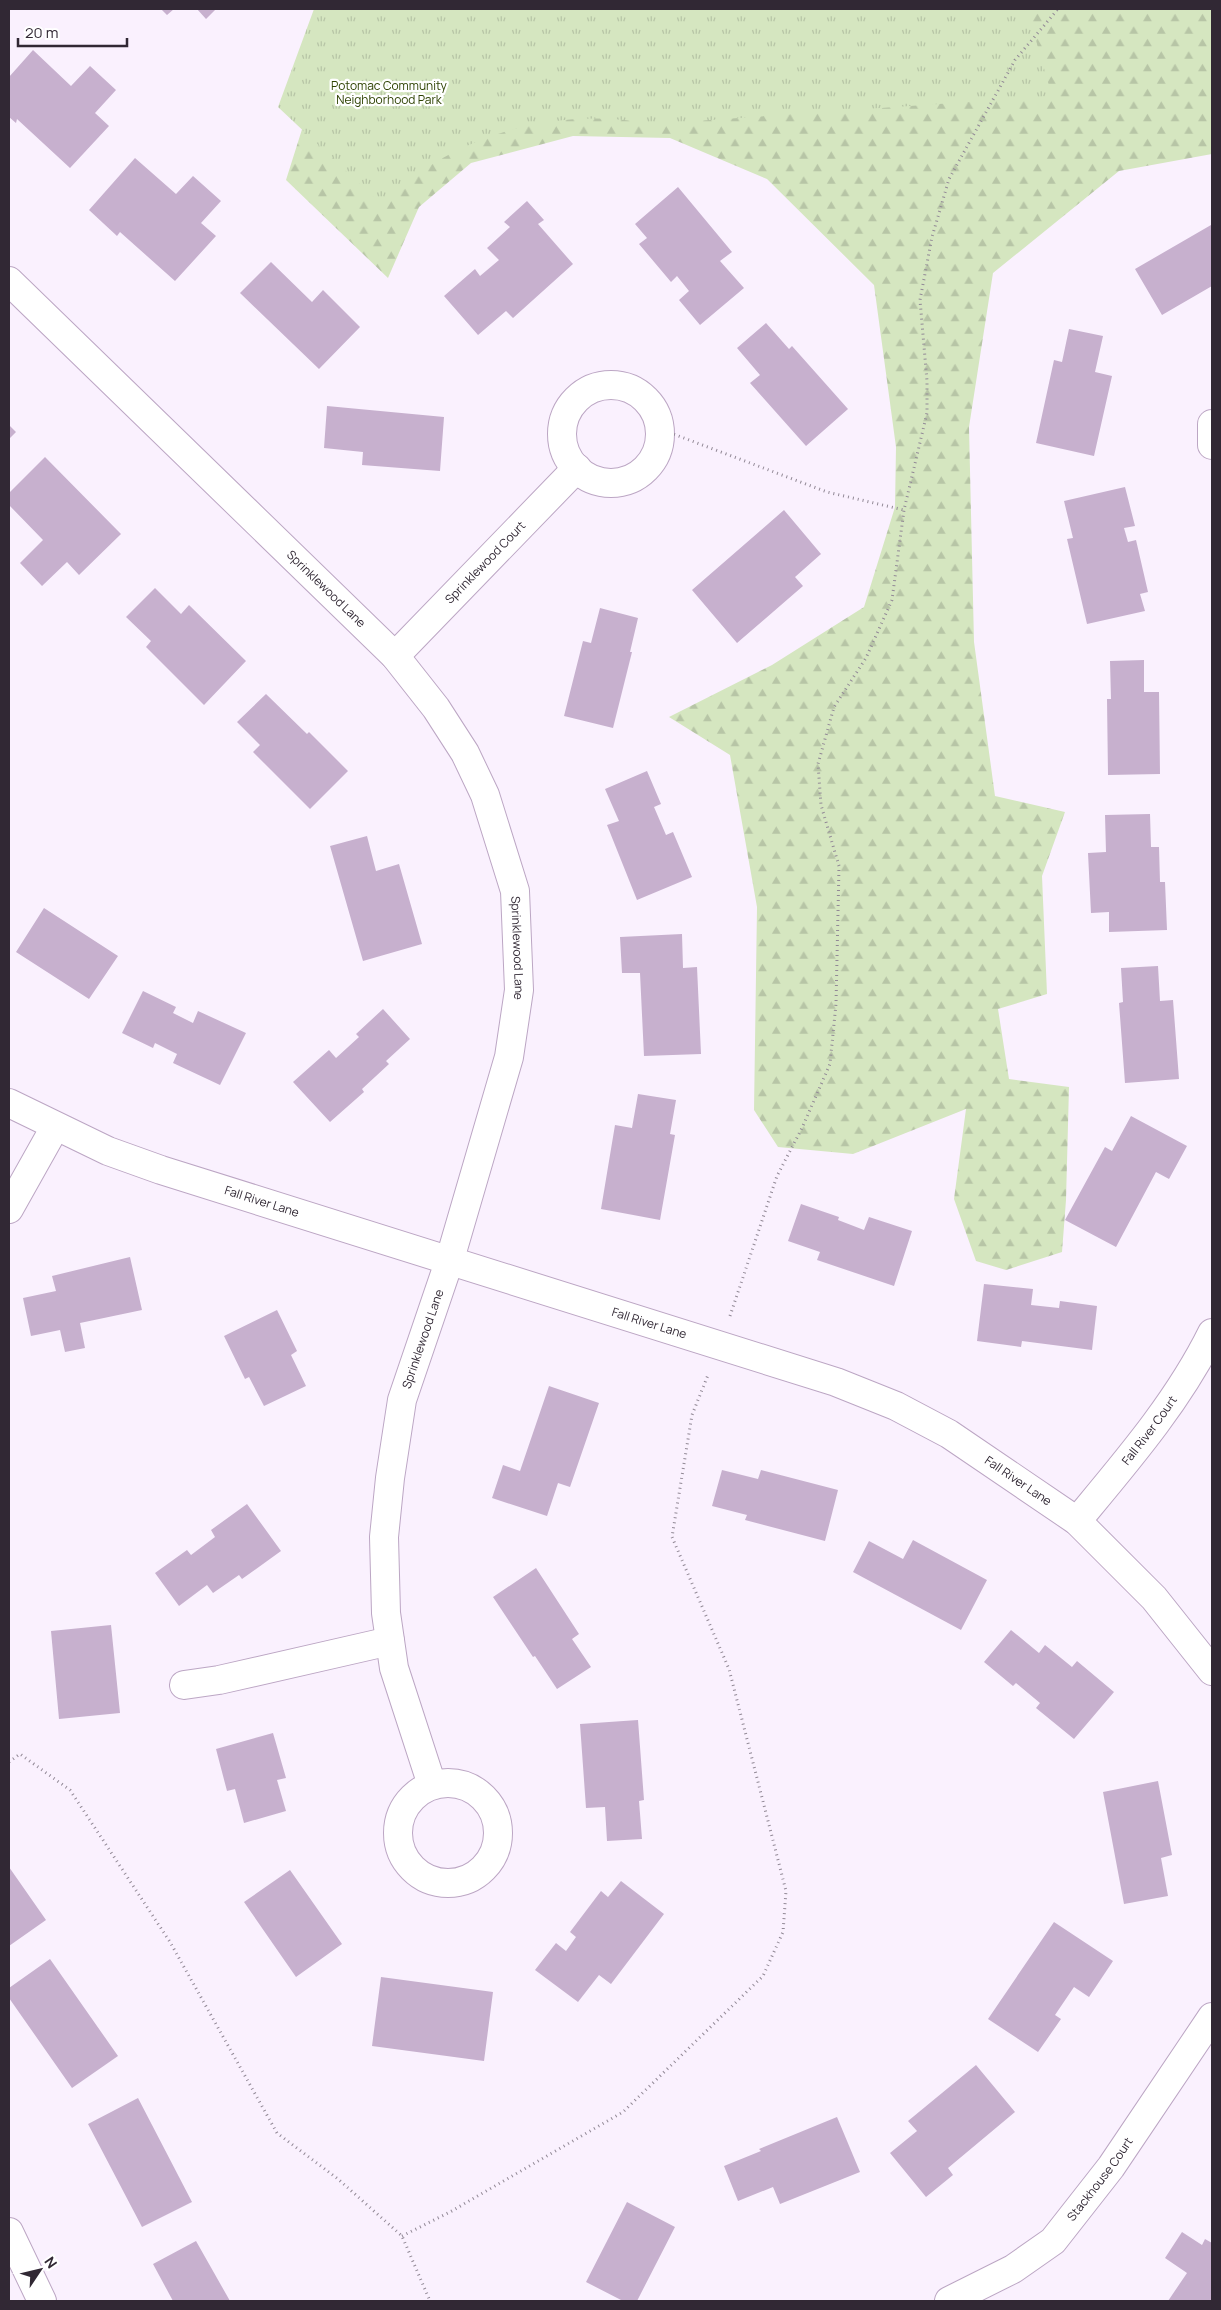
<svg xmlns="http://www.w3.org/2000/svg" width="1221" height="2310" font-family="Manrope,sans-serif">
	<style>
		.forest { fill: url(#forest-firs) }
		.park { fill: url(#park-tufts) }
		.building { fill: #c7b0ce }
		.lines { fill: none; stroke-linecap: round; stroke-linejoin: round }
		.minor-casing { stroke: #bca6c4; stroke-width: 30 }
		.path { stroke: #928996; stroke-width: 3; stroke-dasharray: 1 4; stroke-linecap: butt }
		.minor { stroke: #fff; stroke-width: 28 }
		.labels { text-anchor: middle; stroke-width: 4.5; stroke-linejoin: round; paint-order: stroke }
		.park-label { font-size: 12px; fill: #2d4101; stroke: #fff }
		.street-label { font-size: 12px; fill: #312834; stroke: #fff }
	</style>
	<defs>
		<pattern id="forest-firs" width="22" height="20" patternUnits="userSpaceOnUse" patternTransform="scale(1.25)"><rect width="22" height="20" fill="#d5e6c0"/><path d="M5 1l3.5 6h-7zM16 11l3.5 6h-7z" fill="#b7c5a6"/></pattern>
		<pattern id="park-tufts" width="24" height="20" patternUnits="userSpaceOnUse" patternTransform="scale(1.25)"><rect width="24" height="20" fill="#d5e6c0"/><path d="M3 7l-1-3M5 7V3M7 7l1-3M15 17l-1-3M17 17v-4M19 17l1-3" fill="none" stroke="#b7c5a6"/></pattern>
	</defs>
	<rect width="100%" height="100%" fill="#faf1fe"/>
	<path class="forest" d="M340 9H1212V154L1119 171 993 273 969 427 974 642 995 796 1065 812 1042 876 1047 994 998 1009 1009 1079 1069 1087 1066 1200 1062 1252 1006 1270 976 1261 954 1199 966 1109 853 1154 778 1147 754 1110 757 907 730 755 669 717 772 665 864 607 895 507 896 447 874 285 767 179 670 138 573 136 471 163 419 207 388 278 286 180Z"/>
	<path class="park" d="M314 9H1027L1052 96 653 124C556 105 452 135 381 204L278 107Z"/>
	<path class="building" d="M161 9H174L167 15Z
		M197 9H216L206 19Z
		M33 50 71 86 90 66 116 90 95 113 109 126 70 168 17 119 16 123 9 117V77Z
		M135 158 176 194 193 176 221 201 201 223 216 236 175 281 120 232 117 236 89 210Z
		M678 187 732 252 720 261 744 288 700 325 679 300 689 291 677 276 671 282 639 244 647 238 635 224Z
		M527 201 544 220 538 224 573 264 513 318 506 311 478 335 444 296 475 269 480 276 499 260 487 248 510 227 504 222Z
		M1211 225 1212 286 1162 315 1135 269Z
		M271 262 312 302 323 290 360 327 319 369 240 293Z
		M766 323 789 349 792 346 848 409 806 446 750 383 760 375 737 348Z
		M1069 329 1103 336 1095 372 1112 376 1094 456 1036 443 1054 360 1062 362Z
		M327 406 444 417 440 471 362 465 363 452 324 448Z
		M9 425 16 432 9 439Z
		M45 457 121 534 79 575 67 562 42 586 20 563 43 540 9 505V493Z
		M1125 487 1135 526 1124 528 1128 542 1136 540 1148 592 1140 594 1145 611 1087 624 1067 539 1073 538 1064 501Z
		M784 510 821 554 795 577 803 586 737 643 692 590Z
		M155 588 181 614 189 605 246 661 204 705 146 647 151 641 126 617Z
		M600 608 638 618 630 652H632L613 728 564 716 583 641 591 643Z
		M1144 660V692H1159L1160 774 1108 775 1107 699H1111L1110 661Z
		M266 694 307 734 309 732 348 771 310 809 253 752 260 745 237 722Z
		M647 771 661 804 654 807 666 835 673 832 692 877 637 900 607 825 619 821 605 789Z
		M1150 814 1151 847H1159L1160 882H1165L1167 930 1109 932V912L1091 913 1088 853 1106 852 1105 815Z
		M367 836 376 871 399 864 422 944 363 961 330 846Z
		M44 908 118 956 89 999 16 952Z
		M682 934 683 968 697 967 701 1054 644 1056 640 973H622L620 937Z
		M1158 966 1160 1001 1173 1000 1179 1079 1125 1083 1119 1003 1123 1002 1121 968Z
		M143 991 176 1007 173 1013 193 1023 198 1011 246 1033 220 1085 173 1063 177 1054 155 1043 153 1048 122 1033Z
		M383 1009 410 1039 386 1061 389 1064 362 1089 364 1092 330 1122 293 1082 329 1050 336 1058 359 1037 356 1034Z
		M638 1094 676 1100 670 1134 675 1135 660 1220 601 1209 615 1125 632 1128Z
		M1131 1116 1187 1146 1169 1179 1156 1172 1116 1247 1065 1220 1105 1147 1112 1151Z
		M801 1204 839 1217 838 1220 864 1230 869 1217 912 1231 894 1286 817 1260 820 1252 788 1241Z
		M130 1257 142 1310 80 1323 85 1348 65 1352 60 1330 31 1336 23 1298 56 1291 52 1276Z
		M984 1284 1033 1289 1031 1305 1059 1308 1060 1301 1097 1306 1092 1350 1022 1341 1021 1347 977 1341Z
		M277 1310 297 1351 291 1355 306 1386 264 1406 249 1377 245 1379 224 1336Z
		M549 1386 599 1403 570 1487 558 1483 547 1516 492 1498 503 1465 520 1471Z
		M722 1470 758 1479 761 1470 838 1490 825 1541 745 1520 747 1515 712 1506Z
		M247 1504 281 1551 242 1579 239 1575 213 1593 207 1585 179 1606 155 1573 187 1550 191 1555 215 1537 211 1530Z
		M913 1540 987 1580 961 1630 853 1572 869 1541 903 1559Z
		M536 1568 579 1634 572 1639 591 1667 557 1689 535 1656 533 1657 493 1597Z
		M111 1625 120 1713 59 1719 51 1631Z
		M1011 1630 1039 1653 1045 1645 1072 1667 1077 1661 1114 1692 1074 1739 1036 1708 1040 1703 1016 1683 1013 1686 984 1662Z
		M638 1720 644 1800 639 1801 642 1839 607 1841 605 1807 586 1808 580 1724Z
		M273 1733 286 1778 277 1780 286 1811 244 1823 235 1789 227 1791 216 1749Z
		M1158 1781 1172 1855 1161 1858 1168 1896 1124 1904 1103 1792Z
		M9 1867 46 1920 9 1946Z
		M290 1870 342 1944 296 1977 244 1902Z
		M621 1881 664 1914 611 1984 599 1975 578 2002 535 1970 556 1943 566 1951 576 1937 570 1932 601 1891 608 1897Z
		M1054 1922 1113 1961 1089 1997 1074 1987 1055 2015 1061 2019 1038 2052 988 2019Z
		M50 1959 118 2056 72 2088 9 1998V1988Z
		M381 1977 493 1992 484 2061 372 2046Z
		M976 2065 1015 2112 948 2168 953 2175 926 2197 890 2153 917 2131 908 2121Z
		M138 2098 192 2202 142 2227 88 2124Z
		M837 2117 860 2172 780 2204 773 2187 738 2201 724 2166 761 2151 759 2149Z
		M627 2202 675 2227 637 2301H623L586 2282Z
		M1182 2232 1202 2245 1205 2239 1212 2243V2301H1168L1187 2273 1165 2258Z
		M196 2241 230 2301H173L153 2264Z"/>
	<g class="lines">
		<g class="minor-casing">
			<g id="minor">
				<path id="s1" d="M9 281 395 656 436 708 465 753 485 795 515 891 519 990 509 1057 450 1259 402 1400 390 1478 384 1537 386 1613 394 1668 432 1785"/>
				<circle cx="611" cy="434" r="49"/>
				<path d="M1212 424V445"/>
				<path id="s2" d="M395 656 577 468"/>
				<path id="s3" d="M9 1103 108 1151 161 1170 836 1382 896 1406 949 1434 1077 1521 1154 1598 1212 1671"/>
				<path d="M9 1209 55 1127"/>
				<path id="s4" d="M1077 1521C1126 1462 1178 1402 1212 1333"/>
				<path d="M184 1685 219 1680 390 1641"/>
				<circle cx="448" cy="1833" r="50"/>
				<path d="M9 2232 42 2301"/>
				<path id="s5" d="M949 2301 1013 2269 1053 2241 1111 2167 1212 2017"/>
			</g>
		</g>
		<path class="path" d="M660 429 827 492 904 510
			M730 1316 777 1176 802 1128 830 1064 836 1004 839 866 821 805 818 764 834 707 866 658 892 600 904 510 927 413V381L920 300 932 237 949 179 1015 60 1058 9
			M9 1762 20 1754 70 1790 170 1942 277 2133 338 2179 402 2236 430 2301
			M402 2236 450 2212 623 2112 763 1976 783 1932 786 1891 729 1669 672 1537 692 1415 708 1375"/>
		<use href="#minor" class="minor"/>
	</g>
	<g class="labels">
		<g class="park-label">
			<text x="389" y="90">Potomac Community<tspan x="389" dy="14">Neighborhood Park</tspan></text>
		</g>
		<g class="street-label">
			<text dy="4" stroke="none"><textPath href="#s2" startOffset="130">Sprinklewood Court</textPath></text>
			<text dy="4" stroke="none"><textPath href="#s1" startOffset="442">Sprinklewood Lane</textPath></text>
			<text dy="4" stroke="none"><textPath href="#s1" startOffset="862">Sprinklewood Lane</textPath></text>
			<text dy="4" stroke="none"><textPath href="#s3" startOffset="272">Fall River Lane</textPath></text>
			<text dy="4" stroke="none"><textPath href="#s3" startOffset="678">Fall River Lane</textPath></text>
			<text transform="translate(423 1339) rotate(-71)" y="4">Sprinklewood Lane</text>
			<text dy="4" stroke="none"><textPath href="#s4" startOffset="116">Fall River Court</textPath></text>
			<text dy="4" stroke="none"><textPath href="#s3" startOffset="1082">Fall River Lane</textPath></text>
			<text dy="4" stroke="none"><textPath href="#s5" startOffset="198">Stackhouse Court</textPath></text>
		</g>
	</g>
	<rect width="1221" height="2310" fill="none" stroke="#312834" stroke-width="20"/>
	<g transform="translate(40 2270) rotate(55)" stroke="#ffffff" stroke-width="4" paint-order="stroke">
	<path d="M0-4L9 19L0 12L-9 19Z" fill="#312834"/>
	<text y="-8" font-size="14" font-weight="bold" text-anchor="middle" fill="#312834">N</text>
	</g>
	<path d="M18 38v8h109v-8" fill="none" stroke="#312834" stroke-width="2.5"/>
	<text x="25" y="38" font-size="15" fill="#312834" stroke="#ffffff" stroke-width="4" paint-order="stroke">20 m</text>
</svg>
